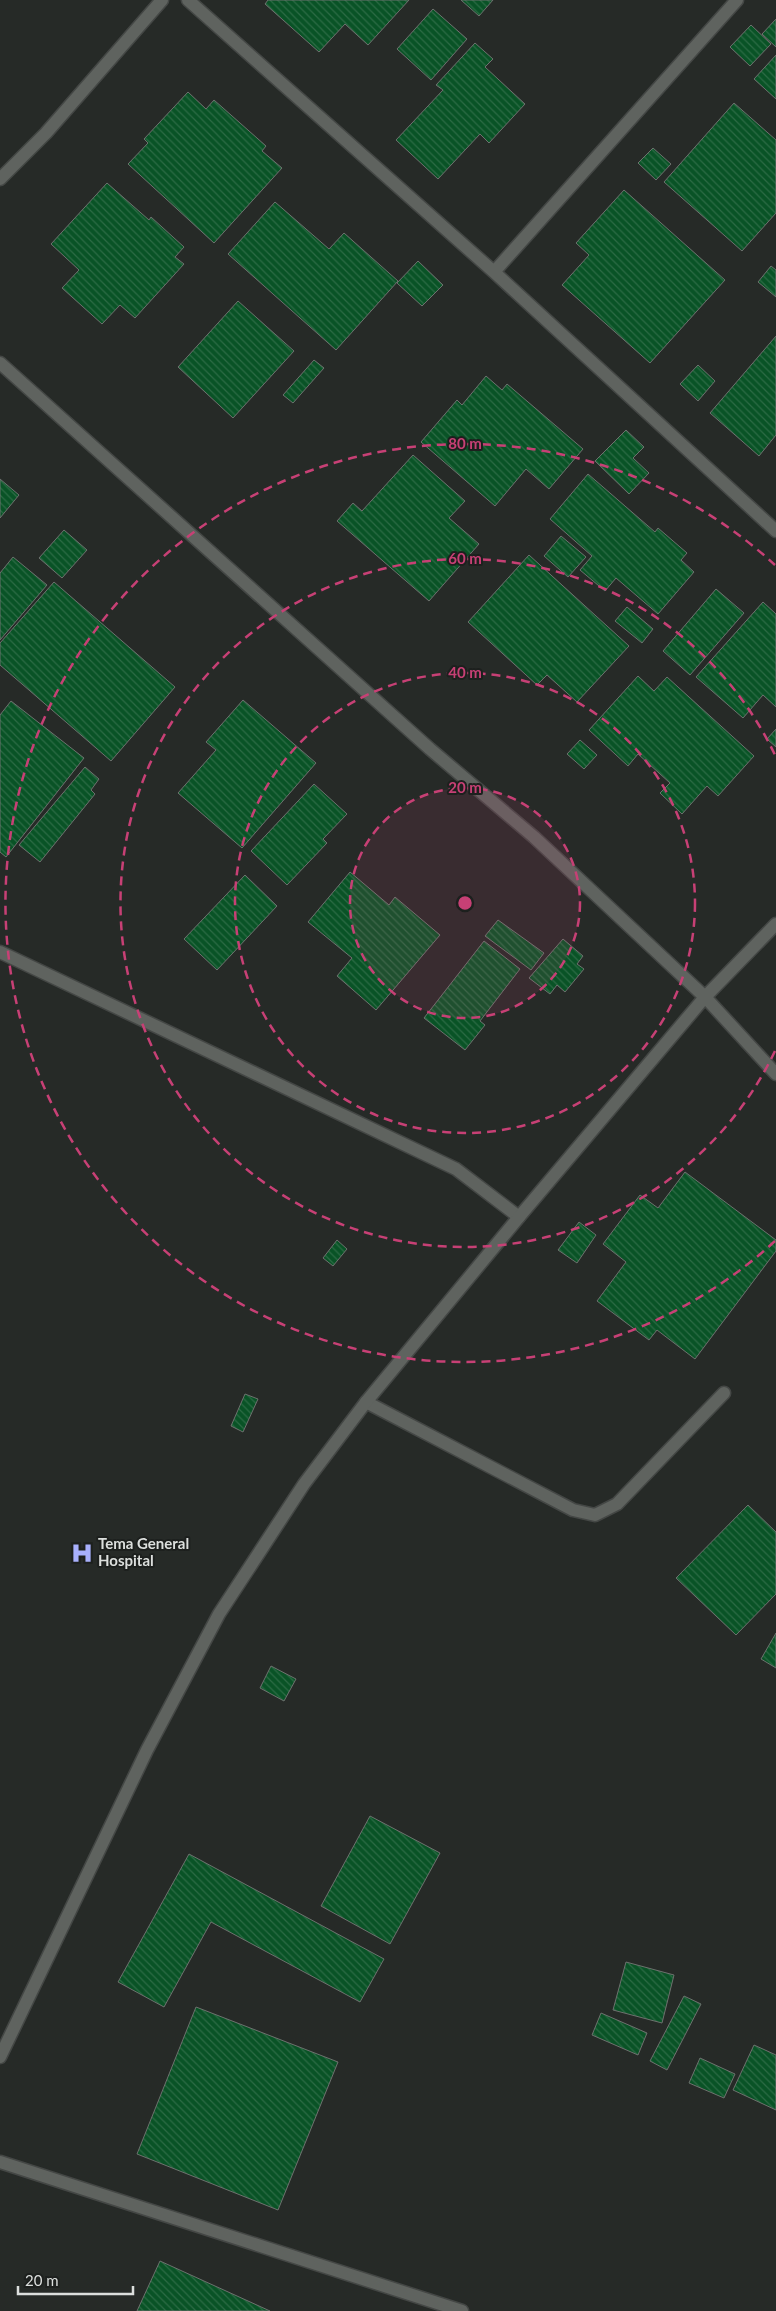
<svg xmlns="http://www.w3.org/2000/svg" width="776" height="2311" font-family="Lato,sans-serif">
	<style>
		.building { fill: url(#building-back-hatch); stroke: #6d716e }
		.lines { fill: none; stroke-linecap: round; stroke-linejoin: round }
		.service-casing { stroke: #444745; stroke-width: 15 }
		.minor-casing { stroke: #444745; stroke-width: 15 }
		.tertiary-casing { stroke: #444745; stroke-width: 15 }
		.service { stroke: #5f635f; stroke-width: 12 }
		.minor { stroke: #5f635f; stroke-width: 12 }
		.tertiary { stroke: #5f635f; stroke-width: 12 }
		.ring { fill: none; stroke: #c74075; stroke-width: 2.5; stroke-dasharray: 9 6 }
		.labels { text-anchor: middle; stroke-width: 4; stroke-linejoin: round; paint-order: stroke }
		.poi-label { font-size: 15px; font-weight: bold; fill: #dcdfdd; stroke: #1d201e; text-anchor: start }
		.centre { fill: #c74075; stroke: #1d201e; stroke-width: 2.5 }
		.ring-label { font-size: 15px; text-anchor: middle; font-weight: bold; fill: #c74075; stroke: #1d201e; stroke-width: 4; stroke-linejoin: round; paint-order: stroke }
	</style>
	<defs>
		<pattern id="building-back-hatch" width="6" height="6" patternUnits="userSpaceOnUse" patternTransform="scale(1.25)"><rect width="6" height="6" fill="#095326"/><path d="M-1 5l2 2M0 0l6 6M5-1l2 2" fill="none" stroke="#2c6b45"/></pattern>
	</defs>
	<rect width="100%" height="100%" fill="#262a27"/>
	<path class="building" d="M268 0H409L368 45 345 24 319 52 265 4Z
		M461 0H493L479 16Z
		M433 9 467 39 431 80 397 49Z
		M776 19V47L762 34Z
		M751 25 771 44 750 66 730 47Z
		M475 43 493 59 485 67 525 104 489 143 480 134 438 179 396 140 443 90 436 85Z
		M776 55V99L754 79Z
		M188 92 206 109 214 100 266 146 262 151 282 168 214 243 128 164 148 143 144 139Z
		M734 103 776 140V213L742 251 664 182Z
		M653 148 671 164 656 180 638 163Z
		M107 183 149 220 151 217 184 247 175 257 184 264 135 318 120 305 102 324 62 288 79 270 51 244Z
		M624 190 725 280 650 363 562 285 589 255 576 243Z
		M275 202 329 249 344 233 398 281 336 350 228 254Z
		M418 261 443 285 422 306 397 283Z
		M771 266 776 270V297L758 282Z
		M238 301 294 351 233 418 178 367Z
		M776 336V435L759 456 710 413Z
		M314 360 324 368 293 403 283 395Z
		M698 365 715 381 698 401 680 384Z
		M486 376 502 390 507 384 583 449 549 489 526 469 495 506 421 442 457 400 462 405Z
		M626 430 644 447 633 458 649 473 629 494 595 461Z
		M413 455 465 501 449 518 479 544 429 601 337 521 353 503 362 511Z
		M588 474 655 532 658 528 687 553 681 560 694 572 658 614 616 578 605 591 580 570 592 556 550 519Z
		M0 479 19 495 0 518Z
		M64 530 87 550 62 578 39 558Z
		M561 536 586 557 568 577 544 556Z
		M529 555 629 646 577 702 547 675 537 685 468 622Z
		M13 557 47 585 0 640V573Z
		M54 582 175 687 111 761 0 665V643Z
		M716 589 744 613 690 675 663 651Z
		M763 602 776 614V707L763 695 743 718 696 677Z
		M627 607 653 629 642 643 615 621Z
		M638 676 654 691 667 677 754 756 718 796 707 786 682 814 660 793 670 783 638 754 628 766 589 730Z
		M243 700 316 763 242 848 178 793 216 750 206 742Z
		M11 701 84 758 6 857 0 852V715Z
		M776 729V747L767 739Z
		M580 740 597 755 584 769 567 754Z
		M85 767 99 779 91 790 95 794 40 862 19 845Z
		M314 784 347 814 323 839 327 843 287 885 251 851Z
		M350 872 389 905 395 897 440 935 376 1010 337 976 352 958 308 922Z
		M245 875 277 906 217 970 184 939Z
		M498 920 544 953 531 970 485 936Z
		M563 939 583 956 577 964 584 969 565 992 557 985 550 994 529 978Z
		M484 941 520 969 480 1021 485 1025 465 1050 424 1018Z
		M685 1172 776 1240V1251L695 1359 657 1330 649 1340 597 1301 626 1262 603 1244 640 1195 658 1208Z
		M579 1222 596 1235 577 1263 558 1250Z
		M337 1240 347 1249 333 1266 323 1258Z
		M245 1394 258 1399 243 1432 231 1426Z
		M748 1505 776 1532V1594L736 1635 676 1578Z
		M776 1633V1668L761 1659Z
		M271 1666 296 1679 284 1701 260 1688Z
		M370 1816 440 1853 390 1944 321 1906Z
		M189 1854 384 1959 360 2002 211 1922 164 2007 118 1982Z
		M626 1962 674 1975 662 2023 613 2010Z
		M684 1996 701 2004 667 2070 650 2061Z
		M196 2007 338 2062 278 2210 137 2154Z
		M601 2013 647 2033 638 2055 592 2035Z
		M754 2045 776 2055V2110L733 2090Z
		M700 2058 735 2074 724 2098 689 2083Z
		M160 2261 270 2311H137Z"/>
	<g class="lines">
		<g class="service-casing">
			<path id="service" d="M0 2162 462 2311"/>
		</g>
		<g class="minor-casing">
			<path id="minor" d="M188 0 494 272 776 531
				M0 179 46 133 162 0
				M494 272 737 0
				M0 952 456 1169 519 1217
				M366 1402 573 1510 595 1515 617 1504 724 1393"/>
		</g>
		<g class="tertiary-casing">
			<path id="tertiary" d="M0 363 430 749 534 837 705 997 776 1074
				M0 2057 147 1750 219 1614 304 1484 366 1402 519 1217 705 997 776 924"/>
		</g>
		<use href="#service" class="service"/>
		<use href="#minor" class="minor"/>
		<use href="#tertiary" class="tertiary"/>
	</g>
	<circle cx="465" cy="903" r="115" fill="#c74075" fill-opacity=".12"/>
	<g class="ring">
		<circle cx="465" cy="903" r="115"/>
		<circle cx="465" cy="903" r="230"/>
		<path d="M775 1051A344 344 0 1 1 775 755"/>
		<path d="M775 1241A459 459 0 1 1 775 565"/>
	</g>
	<defs>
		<g id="hospital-bare" transform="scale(1.725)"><path d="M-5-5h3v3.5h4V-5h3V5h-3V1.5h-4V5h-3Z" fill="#a8b0fc" stroke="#1d201e" stroke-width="2.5" paint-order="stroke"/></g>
	</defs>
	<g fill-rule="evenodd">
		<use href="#hospital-bare" x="82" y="1553"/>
	</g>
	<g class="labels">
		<g class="poi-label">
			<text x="98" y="1549">Tema General<tspan x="98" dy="17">Hospital</tspan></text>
		</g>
	</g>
	<circle cx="465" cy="903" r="8" class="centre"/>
	<g class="ring-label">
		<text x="465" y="449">80 m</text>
		<text x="465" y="564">60 m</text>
		<text x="465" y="678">40 m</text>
		<text x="465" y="793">20 m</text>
	</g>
	<path d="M18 2286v8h115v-8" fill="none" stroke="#dcdfdd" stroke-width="2.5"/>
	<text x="25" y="2286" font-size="15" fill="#dcdfdd" stroke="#1d201e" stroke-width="4" paint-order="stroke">20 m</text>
</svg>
